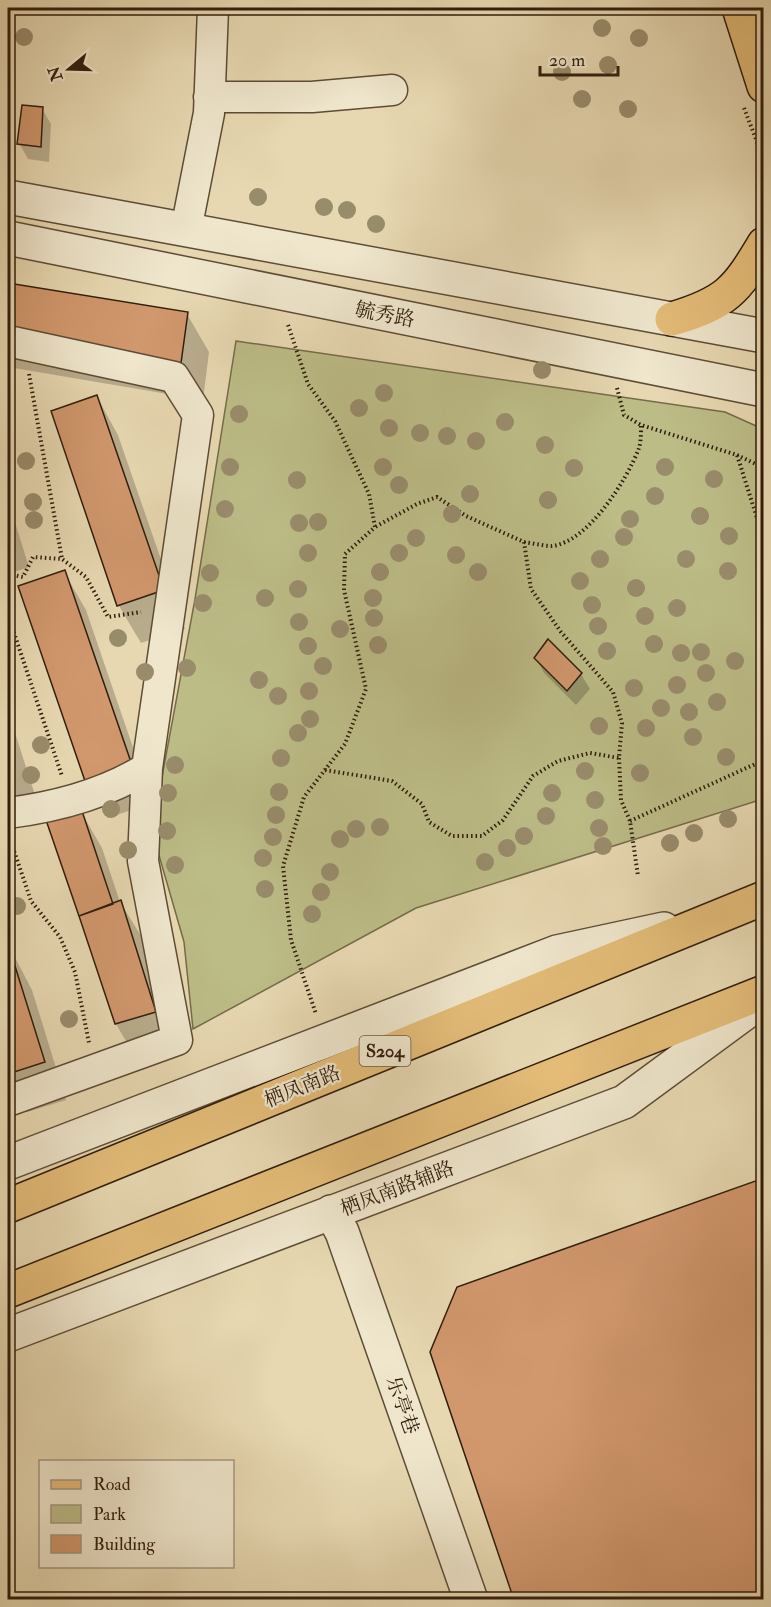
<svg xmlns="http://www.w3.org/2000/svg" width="771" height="1607" font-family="'IM FELL Double Pica','Noto Serif SC',serif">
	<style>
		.green { fill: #bcbc87; stroke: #766c4a; stroke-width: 1.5 }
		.shadow { fill: #0003 }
		.building { fill: #d1976d; stroke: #301d0c; stroke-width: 1.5 }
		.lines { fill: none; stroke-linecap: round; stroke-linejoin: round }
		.minor-casing { stroke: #5e4c35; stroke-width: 33 }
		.tertiary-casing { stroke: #5e4c35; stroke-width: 36 }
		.primary-casing { stroke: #301d0c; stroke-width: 36 }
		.path { stroke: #301d0c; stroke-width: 4; stroke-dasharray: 1.5 3; stroke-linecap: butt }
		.minor { stroke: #efe6cc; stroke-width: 30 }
		.tertiary { stroke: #efe6cc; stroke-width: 33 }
		.primary { stroke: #e4bc78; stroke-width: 33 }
		.tree { fill: #998c6b }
		.labels { text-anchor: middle; stroke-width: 4.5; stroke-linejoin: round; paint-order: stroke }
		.shield { fill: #efe6cc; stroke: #695946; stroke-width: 1.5 }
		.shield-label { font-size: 18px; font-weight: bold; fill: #301d0c }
		.street-label { font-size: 20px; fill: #301d0c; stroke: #efe6cc }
	</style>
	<rect width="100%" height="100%" fill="#e7d8b1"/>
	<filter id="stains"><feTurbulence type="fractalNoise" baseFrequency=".00333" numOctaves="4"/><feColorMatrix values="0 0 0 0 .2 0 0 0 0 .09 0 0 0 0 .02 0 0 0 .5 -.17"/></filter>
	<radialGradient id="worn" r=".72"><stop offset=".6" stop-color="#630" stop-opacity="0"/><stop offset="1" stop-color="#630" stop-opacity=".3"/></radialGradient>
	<path class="green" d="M236 341 725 412 763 429V799L416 908 193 1029 184 942 152 831 195 599Z"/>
	<path class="shadow" d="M42 109 51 124 49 162 28 159 19 143Z
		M8 285 187 314 209 352 203 400 8 367Z
		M97 397 118 435 185 629 141 643 119 606 53 412Z
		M8 500 29 567 8 574Z
		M64 572 86 610 152 803 108 818 86 780Z
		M536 658 581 674 590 689 576 705 544 673Z
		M8 711 35 795 8 804Z
		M80 810 102 848 120 902 143 939 177 1050 138 1062 116 1024 48 821Z
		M8 944 32 990 66 1100 27 1112 8 1078Z"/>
	<path class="building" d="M22 105 43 107 41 147 17 144Z
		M8 283 188 312 181 363 8 333Z
		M97 395 164 590 117 606 51 411Z
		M65 570 132 765 85 781 18 586Z
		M548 639 582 673 567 691 534 658Z
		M81 808 113 904 79 916 46 820Z
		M121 900 156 1012 115 1024 79 916Z
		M10 950 45 1062 8 1074V951Z
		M764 1178V1600H514L430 1352 457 1287Z"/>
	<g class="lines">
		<g class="minor-casing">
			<path id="minor" d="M209 97H312L392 90
				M186 230 209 113 213 8
				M8 341 174 377 198 415 147 768C105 794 56 807 8 813
				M8 1101 177 1040 143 861 147 768"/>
		</g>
		<g class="tertiary-casing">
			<path id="tertiary" d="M8 197 764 336
				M8 238 764 390
				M8 1163 557 952 664 929
				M331 1212 342 1232 471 1600
				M8 1335 624 1102 764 999"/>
		</g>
		<g class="primary-casing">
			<path id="primary" d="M739 8 764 86
				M672 319C726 303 736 291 764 244
				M8 1206 764 898
				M8 1291 764 992"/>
		</g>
		<path class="path" d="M744 108 764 160
			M288 325 308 384 335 421 369 494 375 527 345 554 344 590 366 689 345 744 304 797 283 866 291 940 316 1014
			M29 374 62 559
			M617 388 624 415 641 425
			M737 455 764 468
			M524 542C532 543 543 546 552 546 588 542 627 480 639 448 641 442 641 433 641 425L737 455 764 540
			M8 574 23 577 33 557 62 559 86 577 108 617 141 612
			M8 615 62 776
			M619 758 621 800 630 821 638 876
			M325 770 392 781 422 804 429 822 452 836H482L503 820 533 776 558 761 590 753 619 758 622 723 613 692 561 632 531 589 524 542 466 516 437 497 417 504 375 527
			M630 821 764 760
			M8 850 13 848 31 901 60 937 75 972 89 1043"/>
		<use href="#minor" class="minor"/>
		<use href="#tertiary" class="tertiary"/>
		<use href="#primary" class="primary"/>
	</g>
	<g class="tree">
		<circle cx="602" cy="28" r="9"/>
		<circle cx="24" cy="37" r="9"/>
		<circle cx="639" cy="38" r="9"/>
		<circle cx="608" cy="65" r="9"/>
		<circle cx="562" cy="72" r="9"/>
		<circle cx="582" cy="99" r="9"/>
		<circle cx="628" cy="109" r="9"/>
		<circle cx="258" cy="197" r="9"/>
		<circle cx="324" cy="207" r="9"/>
		<circle cx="347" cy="210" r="9"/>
		<circle cx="376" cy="224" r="9"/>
		<circle cx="542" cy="370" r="9"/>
		<circle cx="384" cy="393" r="9"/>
		<circle cx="359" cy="408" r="9"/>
		<circle cx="239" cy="414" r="9"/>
		<circle cx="505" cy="422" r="9"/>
		<circle cx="389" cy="428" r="9"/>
		<circle cx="420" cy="433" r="9"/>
		<circle cx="447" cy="436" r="9"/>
		<circle cx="476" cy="441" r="9"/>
		<circle cx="545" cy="445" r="9"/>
		<circle cx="26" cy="461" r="9"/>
		<circle cx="230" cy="467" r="9"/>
		<circle cx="383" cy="467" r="9"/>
		<circle cx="665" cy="467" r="9"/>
		<circle cx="574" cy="468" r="9"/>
		<circle cx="714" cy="479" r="9"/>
		<circle cx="297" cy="480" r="9"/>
		<circle cx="399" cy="485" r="9"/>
		<circle cx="470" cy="494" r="9"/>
		<circle cx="655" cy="496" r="9"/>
		<circle cx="548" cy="500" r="9"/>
		<circle cx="33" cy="502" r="9"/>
		<circle cx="225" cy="509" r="9"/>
		<circle cx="452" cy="514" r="9"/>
		<circle cx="700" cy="516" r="9"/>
		<circle cx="630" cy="519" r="9"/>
		<circle cx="34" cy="520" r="9"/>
		<circle cx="318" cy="522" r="9"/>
		<circle cx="299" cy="523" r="9"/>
		<circle cx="729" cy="536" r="9"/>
		<circle cx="624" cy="537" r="9"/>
		<circle cx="416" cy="538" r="9"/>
		<circle cx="308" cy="553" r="9"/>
		<circle cx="399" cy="553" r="9"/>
		<circle cx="456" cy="555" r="9"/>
		<circle cx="600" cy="559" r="9"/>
		<circle cx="686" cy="559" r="9"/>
		<circle cx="728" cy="571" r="9"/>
		<circle cx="380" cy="572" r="9"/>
		<circle cx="478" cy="572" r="9"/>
		<circle cx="210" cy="573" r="9"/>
		<circle cx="580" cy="581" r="9"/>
		<circle cx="636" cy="588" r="9"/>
		<circle cx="298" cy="589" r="9"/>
		<circle cx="265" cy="598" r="9"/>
		<circle cx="373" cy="598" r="9"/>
		<circle cx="203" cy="603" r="9"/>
		<circle cx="592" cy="605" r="9"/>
		<circle cx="677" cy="608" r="9"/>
		<circle cx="645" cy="616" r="9"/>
		<circle cx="374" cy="618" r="9"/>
		<circle cx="299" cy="622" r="9"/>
		<circle cx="598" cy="626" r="9"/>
		<circle cx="340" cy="629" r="9"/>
		<circle cx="118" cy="638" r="9"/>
		<circle cx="654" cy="644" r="9"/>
		<circle cx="378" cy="645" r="9"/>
		<circle cx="308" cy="646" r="9"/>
		<circle cx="607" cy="651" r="9"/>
		<circle cx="701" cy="652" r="9"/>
		<circle cx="681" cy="653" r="9"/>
		<circle cx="735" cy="661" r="9"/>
		<circle cx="323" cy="666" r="9"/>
		<circle cx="187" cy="668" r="9"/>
		<circle cx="145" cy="672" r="9"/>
		<circle cx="706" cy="673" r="9"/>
		<circle cx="259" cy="680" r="9"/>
		<circle cx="677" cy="685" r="9"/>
		<circle cx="634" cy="688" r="9"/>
		<circle cx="309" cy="691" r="9"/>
		<circle cx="278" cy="696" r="9"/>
		<circle cx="717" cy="702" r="9"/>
		<circle cx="661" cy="708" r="9"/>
		<circle cx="689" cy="712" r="9"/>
		<circle cx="310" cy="719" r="9"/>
		<circle cx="599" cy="726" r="9"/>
		<circle cx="646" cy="728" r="9"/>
		<circle cx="298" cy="733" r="9"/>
		<circle cx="693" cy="737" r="9"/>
		<circle cx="41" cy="745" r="9"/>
		<circle cx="726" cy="757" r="9"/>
		<circle cx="281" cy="758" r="9"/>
		<circle cx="175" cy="765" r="9"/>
		<circle cx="585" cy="771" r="9"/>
		<circle cx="640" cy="773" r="9"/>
		<circle cx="31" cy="775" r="9"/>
		<circle cx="279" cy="792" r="9"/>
		<circle cx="168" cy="793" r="9"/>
		<circle cx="552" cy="793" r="9"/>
		<circle cx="595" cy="800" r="9"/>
		<circle cx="111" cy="809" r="9"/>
		<circle cx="276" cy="815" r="9"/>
		<circle cx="546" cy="816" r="9"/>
		<circle cx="728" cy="819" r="9"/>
		<circle cx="380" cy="827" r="9"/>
		<circle cx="599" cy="828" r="9"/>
		<circle cx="356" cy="829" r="9"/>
		<circle cx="167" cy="831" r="9"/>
		<circle cx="694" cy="833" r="9"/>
		<circle cx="524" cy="836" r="9"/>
		<circle cx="273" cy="837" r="9"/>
		<circle cx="340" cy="839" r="9"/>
		<circle cx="670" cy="843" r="9"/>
		<circle cx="603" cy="846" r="9"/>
		<circle cx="507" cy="848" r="9"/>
		<circle cx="128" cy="850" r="9"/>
		<circle cx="263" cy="858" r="9"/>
		<circle cx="485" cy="862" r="9"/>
		<circle cx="175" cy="865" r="9"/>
		<circle cx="330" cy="872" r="9"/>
		<circle cx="265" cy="889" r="9"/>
		<circle cx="321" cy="892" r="9"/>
		<circle cx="17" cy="906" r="9"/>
		<circle cx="312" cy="914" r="9"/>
		<circle cx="69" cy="1019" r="9"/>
	</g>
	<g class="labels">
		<rect class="shield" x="359.5" y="1036" width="51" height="30" rx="4.5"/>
		<g class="shield-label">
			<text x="385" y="1057">S204</text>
		</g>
		<g class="street-label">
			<text transform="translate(385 314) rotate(11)" y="7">毓秀路</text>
			<text transform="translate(302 1086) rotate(-22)" y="7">栖凤南路</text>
			<text transform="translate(397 1188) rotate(-21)" y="7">栖凤南路辅路</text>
			<text transform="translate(403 1405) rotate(71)" y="7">乐亭巷</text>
		</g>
	</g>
	<rect width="771" height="1607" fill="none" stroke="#e7d8b1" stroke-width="30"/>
	<rect x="9" y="9" width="753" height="1589" fill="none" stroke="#301d0c" stroke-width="3"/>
	<rect x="15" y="15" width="741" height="1577" fill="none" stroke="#301d0c" stroke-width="1.5"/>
	<rect x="39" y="1460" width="195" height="108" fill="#efe6cc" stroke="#a3967f" stroke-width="1.5"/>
	<rect x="51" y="1480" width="30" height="9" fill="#e4bc78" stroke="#a3967f" stroke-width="1.5"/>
	<text x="93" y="1490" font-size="18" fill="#301d0c">Road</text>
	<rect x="51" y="1505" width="30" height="18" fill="#bcbc87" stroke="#a3967f" stroke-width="1.5"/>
	<text x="93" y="1520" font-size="18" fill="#301d0c">Park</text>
	<rect x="51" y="1535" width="30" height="18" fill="#d1976d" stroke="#a3967f" stroke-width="1.5"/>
	<text x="93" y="1550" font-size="18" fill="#301d0c">Building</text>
	<g transform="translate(69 69) rotate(251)" stroke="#efe6cc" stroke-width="4.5" paint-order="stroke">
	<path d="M0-4.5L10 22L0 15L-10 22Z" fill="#301d0c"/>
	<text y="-9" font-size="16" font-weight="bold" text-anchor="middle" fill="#301d0c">N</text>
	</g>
	<path d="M540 66v9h78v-9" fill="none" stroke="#301d0c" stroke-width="3"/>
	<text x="549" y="66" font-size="18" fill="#301d0c" stroke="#efe6cc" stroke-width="4.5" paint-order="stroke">20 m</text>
	<rect width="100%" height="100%" filter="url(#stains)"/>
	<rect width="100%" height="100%" fill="url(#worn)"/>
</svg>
